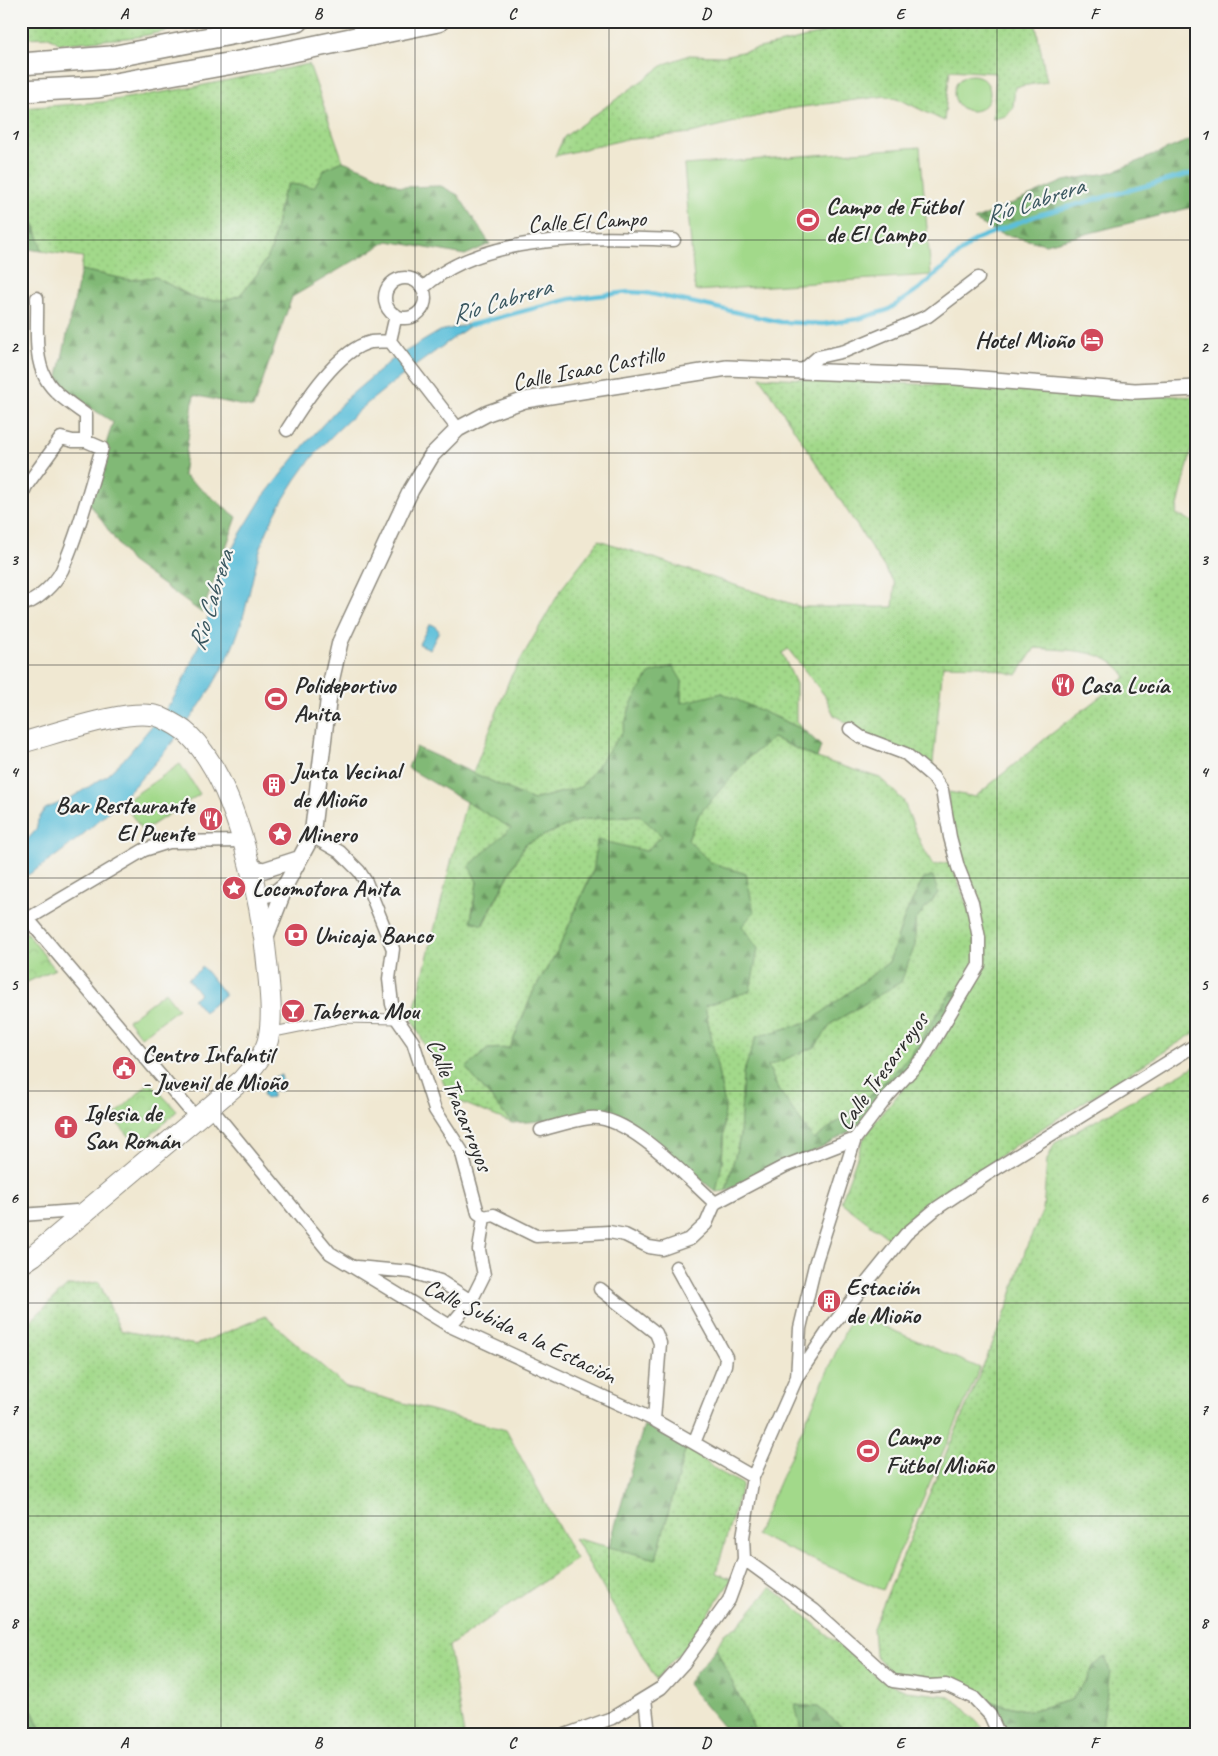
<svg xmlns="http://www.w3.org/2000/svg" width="1218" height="1756" font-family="Caveat,sans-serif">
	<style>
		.grass { fill: url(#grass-dots); stroke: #66825a }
		.forest { fill: url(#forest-firs); stroke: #567250 }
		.park { fill: url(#park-crowns); stroke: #66825a }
		.pitch { fill: #a2d98a; stroke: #66825a }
		.water { fill: #5cbfda; stroke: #447582 }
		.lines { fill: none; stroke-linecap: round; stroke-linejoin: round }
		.stream { stroke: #5cbfda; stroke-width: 4.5 }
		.pedestrian-casing { stroke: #8e8a7e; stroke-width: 11 }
		.minor-casing { stroke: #8e8a7e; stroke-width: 15 }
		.tertiary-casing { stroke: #8e8a7e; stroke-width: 18 }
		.trunk-casing { stroke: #8e8a7e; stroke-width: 22 }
		.motorway-casing { stroke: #8e8a7e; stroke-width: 24 }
		.pedestrian { stroke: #fff; stroke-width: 9 }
		.minor { stroke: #fff; stroke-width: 12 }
		.tertiary { stroke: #fff; stroke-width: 15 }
		.trunk { stroke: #fff; stroke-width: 20 }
		.motorway { stroke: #fff; stroke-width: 21 }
		.grid { fill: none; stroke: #2b2b2b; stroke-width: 1; stroke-opacity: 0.55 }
		.labels { text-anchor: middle; stroke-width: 4.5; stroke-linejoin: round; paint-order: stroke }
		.poi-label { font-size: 24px; font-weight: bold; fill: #2b2b2b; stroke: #f6f6f2; text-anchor: start }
		.street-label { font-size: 24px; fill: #2b2b2b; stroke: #f6f6f2 }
		.water-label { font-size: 25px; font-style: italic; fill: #3a5760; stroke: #f6f6f2 }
		.neatline { fill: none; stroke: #2b2b2b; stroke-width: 2 }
		.grid-label { font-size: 16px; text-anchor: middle; font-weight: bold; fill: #2b2b2b }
	</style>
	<defs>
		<pattern id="grass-dots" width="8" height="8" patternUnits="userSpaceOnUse" patternTransform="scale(1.25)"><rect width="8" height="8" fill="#a2d98a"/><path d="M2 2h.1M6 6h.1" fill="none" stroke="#8cba77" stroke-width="1.8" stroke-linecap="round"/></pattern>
		<pattern id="forest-firs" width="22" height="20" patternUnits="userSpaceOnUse" patternTransform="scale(1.25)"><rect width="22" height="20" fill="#81b976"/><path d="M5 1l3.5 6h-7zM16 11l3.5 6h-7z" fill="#6a9761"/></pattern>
		<pattern id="park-crowns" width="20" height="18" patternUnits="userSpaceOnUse" patternTransform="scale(1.25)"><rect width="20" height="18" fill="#a2d98a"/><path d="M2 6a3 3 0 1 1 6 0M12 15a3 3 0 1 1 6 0" fill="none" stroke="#8cba77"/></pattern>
	</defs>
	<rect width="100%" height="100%" fill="#f6f6f2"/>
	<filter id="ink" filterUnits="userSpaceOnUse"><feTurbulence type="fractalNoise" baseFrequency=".02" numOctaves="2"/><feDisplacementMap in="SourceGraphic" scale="10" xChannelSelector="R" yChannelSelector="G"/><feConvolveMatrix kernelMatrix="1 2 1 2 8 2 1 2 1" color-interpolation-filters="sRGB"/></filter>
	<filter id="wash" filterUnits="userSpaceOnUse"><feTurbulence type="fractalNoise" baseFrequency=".0096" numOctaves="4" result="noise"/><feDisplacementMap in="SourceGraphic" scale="20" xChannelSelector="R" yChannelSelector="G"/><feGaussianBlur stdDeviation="1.12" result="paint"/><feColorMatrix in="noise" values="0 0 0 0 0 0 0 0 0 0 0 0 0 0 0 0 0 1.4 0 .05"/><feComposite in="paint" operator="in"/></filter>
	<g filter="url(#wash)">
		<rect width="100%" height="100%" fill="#f0e8d2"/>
		<path class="grass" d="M21 21H215L137 37 60 44 49 37 21 38Z
			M864 21H1035L1047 82 1015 87 1013 107 1006 116 993 119 996 73 950 70 944 121 903 101 886 96 787 109 691 133 623 140 555 156 564 137 665 64 689 55 723 56 792 41Z
			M309 64 343 161 325 169 314 187 288 184 282 196 271 251 258 273 240 295 226 300H198L155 277 129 280 81 270 83 257 42 251C37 228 26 207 25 184L21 183V108L102 102 189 88Z
			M760 377 1197 397V427L1176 514 1197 524V1031L1017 1144 910 1220 892 1241 841 1202 863 1140 881 1114 935 1052 981 973 964 871 948 804 949 792 975 797 1046 738 1126 677C1108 647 1066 651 1035 648L1017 675 981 666 943 665 932 772 914 753 868 736 834 715 825 696 788 649 782 653 796 684V722L804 730 774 716 681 704 682 681 631 704 622 733 581 787 533 800 473 773 510 678 562 588 599 540 801 607H893L895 584Z
			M773 738 817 758 880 778 903 800 921 844 933 865 949 862C961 887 981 935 974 962 971 972 965 982 961 991H952L910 1056 871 1095 814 1140 778 1089 768 1066 815 1047 832 1023 865 1004 915 945V921L938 893 924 878 906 913 889 962 811 1021 756 1038 743 1074 740 1136 726 1191 716 1192 722 1163 725 1106 705 1006 742 926 746 874 710 862 688 840 699 814 749 757Z
			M466 802 512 828 477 882 471 920 483 925 525 844 579 820 639 815 662 836 646 851 597 841 594 867 559 948 533 992 510 1048 488 1049 466 1068 512 1123 451 1098 412 1019Z
			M1197 1065V1735H1101L1094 1665 1086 1681 1071 1700 1029 1711 988 1701 957 1682 890 1671 875 1655 873 1628 1007 1309 1026 1248 1043 1210 1047 1160 1055 1143Z
			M99 1282 120 1330 196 1345 265 1316 347 1388 506 1430 576 1559 449 1646 464 1735H43L21 1686V1330L67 1286Z
			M686 1447 718 1471 742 1484 716 1573 732 1579 690 1641 656 1679 574 1538 656 1559Z
			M771 1587 878 1678 906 1691 949 1696 962 1706 989 1735H852L818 1707 796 1705 802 1735H757L716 1648 724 1634 738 1626Z"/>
		<path class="forest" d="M1197 137V206L1046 244 1001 234 974 220 1064 181 1112 172Z
			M343 161 364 169 401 187 441 186 458 195 490 244 465 255 388 241 292 297 253 408 194 395 183 475 237 517 202 613 130 561 88 501 113 422 56 386 81 270 129 280 155 277 198 300H226L240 295 258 273 271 251 282 196 289 184 314 187 325 169Z
			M21 183 25 184C26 207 37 228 42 251L21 248Z
			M673 666 682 681 681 703 722 693 804 730 821 746 817 758 773 738 749 757 699 814 688 840 710 862 746 874 754 912 742 926 758 949 750 991 705 1006 725 1106 722 1163 716 1192 664 1150 615 1116 512 1123 466 1068 488 1049 510 1048 533 992 559 948 594 868 597 840 646 851 662 836 639 815 579 820 525 844 482 925 471 921 477 882 469 866 511 828 408 768 416 747 533 800 581 787 622 733 631 704 649 674Z
			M933 876 938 893 915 921V945L901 982 832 1023 815 1047 768 1066 778 1089 814 1140 871 1095 910 1056 952 991H961L921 1054 854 1129 822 1147 726 1191 740 1136 743 1074 756 1037 811 1021 889 962 906 913 924 878Z
			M644 1425 686 1447 656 1559 609 1547Z
			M716 1648 757 1735H720L724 1728 687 1684Z
			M1105 1656 1110 1671 1101 1735H1005L988 1701 1029 1711 1071 1700 1086 1681 1094 1665Z
			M21 1686 43 1735H21Z
			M795 1705 818 1707 852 1735H802Z"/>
		<path class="park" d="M21 930 26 932 55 969 21 985Z
			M150 1082 177 1111 139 1146 112 1118Z"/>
		<path class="pitch" d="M954 93a18 18 0 1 1 36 0a18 18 0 1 1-36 0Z
			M920 147 931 275 695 291 684 165Z
			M180 764 200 794 143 831 123 803Z
			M165 992 178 1009 141 1037 128 1020Z
			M853 1313 980 1368 883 1590 756 1535Z"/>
		<path class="water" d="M474 323C410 371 329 422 288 492 277 509 266 531 260 550 251 580 247 611 235 641 203 723 98 835 21 879V847L36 830 38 820 45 809 69 799 106 776 124 759 171 703 187 673 204 633 212 598 223 567 239 536 263 497 306 443 347 398 393 359 440 331Z
			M429 625H434L439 631 430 649 419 644Z
			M203 967 225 995 204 1012 193 999 200 994 188 979Z
			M281 1075 284 1088 280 1091 272 1090V1097L266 1099 263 1096C264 1086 271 1076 281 1075Z"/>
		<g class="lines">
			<path class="stream" d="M470 325 570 299 629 292 646 293 695 303 780 322 823 324 858 319 888 310 920 288 976 239 1038 215 1197 172"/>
		</g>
	</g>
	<g filter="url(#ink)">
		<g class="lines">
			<g class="pedestrian-casing">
				<path id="pedestrian" d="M269 1033 343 1018 397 1019"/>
			</g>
			<g class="minor-casing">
				<path id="minor" d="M385 298a20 20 0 1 1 40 0a20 20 0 1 1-40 0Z
					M423 288C482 232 597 237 674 240
					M37 298C38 323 33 357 46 379 54 394 73 405 86 415V441
					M390 341 458 429
					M803 370 818 357 845 351 928 316 978 278
					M287 430C304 403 338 349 371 342 377 341 384 342 390 341L396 315
					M21 497 26 486 61 438 73 441H86L102 448C90 488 79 531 62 570 56 582 36 604 21 604
					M312 836 340 852 359 871 366 882 393 949 389 979 392 1004 397 1019 413 1042 435 1110 461 1150 478 1213 484 1217 494 1215 536 1236 609 1232 625 1235 649 1247 662 1249 690 1239 706 1224 715 1203 785 1166 855 1139
					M28 919 197 1119
					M21 923 144 850 169 842 243 841
					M211 1108 330 1253 450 1326 654 1420 753 1477
					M541 1130C556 1126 573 1120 590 1118 629 1114 687 1178 715 1203
					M21 1215 76 1211 81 1216
					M357 1267 411 1272 440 1281 471 1301
					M676 1267 726 1357 725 1365 694 1443
					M600 1289 656 1333 660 1343 654 1420
					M450 1326 471 1301 484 1275 479 1250 484 1217
					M797 1377 800 1328 816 1261 855 1139 887 1097 924 1057 979 965V938L972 902 958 867 950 837 942 790 933 777 906 754 861 737 850 729
					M744 1559 814 1610 893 1681 929 1686 946 1685 974 1698 990 1715 999 1735
					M645 1698 649 1735
					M565 1735 612 1718 661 1688 684 1663 729 1600 744 1559 743 1537 753 1477 797 1377 830 1328 906 1234 937 1208 986 1175 1197 1044"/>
			</g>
			<g class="tertiary-casing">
				<path id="tertiary" d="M251 867 264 870 298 859
					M257 897 276 892 286 884 312 836 330 686 340 642 411 490 432 455 458 429 488 413 525 400 727 368 955 377 1135 391 1197 388
					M265 939 286 885"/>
			</g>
			<g class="trunk-casing">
				<path id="trunk" d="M21 743C55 734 130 706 160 717 171 722 181 727 189 735 238 783 262 905 268 972 270 994 273 1018 268 1040 264 1056 252 1068 242 1080L33 1256 21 1264"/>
			</g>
			<g class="motorway-casing">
				<path id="motorway" d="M21 64 111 57 298 21
					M21 91 98 87 244 61 438 21"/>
			</g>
			<use href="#pedestrian" class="pedestrian"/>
			<use href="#minor" class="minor"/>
			<use href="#tertiary" class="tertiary"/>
			<use href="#trunk" class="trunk"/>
			<use href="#motorway" class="motorway"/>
		</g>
	</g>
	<path class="grid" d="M221 21V1735M415 21V1735M609 21V1735M803 21V1735M997 21V1735M21 240H1197M21 453H1197M21 665H1197M21 878H1197M21 1091H1197M21 1303H1197M21 1516H1197"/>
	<defs>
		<g id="stadium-disc" transform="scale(1.25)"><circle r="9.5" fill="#d1495b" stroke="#f6f6f2"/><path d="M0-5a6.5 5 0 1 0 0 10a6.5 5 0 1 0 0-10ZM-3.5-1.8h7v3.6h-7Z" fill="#fff"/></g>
		<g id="hotel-disc" transform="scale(1.25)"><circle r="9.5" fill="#d1495b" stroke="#f6f6f2"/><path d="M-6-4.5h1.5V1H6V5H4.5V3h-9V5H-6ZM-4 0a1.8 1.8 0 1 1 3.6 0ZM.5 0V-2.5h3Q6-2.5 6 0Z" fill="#fff"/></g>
		<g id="restaurant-disc" transform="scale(1.25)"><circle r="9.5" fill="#d1495b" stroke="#f6f6f2"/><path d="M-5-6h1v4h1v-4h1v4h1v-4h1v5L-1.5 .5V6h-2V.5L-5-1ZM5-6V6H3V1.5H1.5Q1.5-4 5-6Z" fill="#fff"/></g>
		<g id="building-disc" transform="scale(1.25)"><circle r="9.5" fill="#d1495b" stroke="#f6f6f2"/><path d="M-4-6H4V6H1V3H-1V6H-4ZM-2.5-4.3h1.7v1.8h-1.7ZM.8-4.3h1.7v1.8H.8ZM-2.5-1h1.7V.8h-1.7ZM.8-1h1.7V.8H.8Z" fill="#fff"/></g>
		<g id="sight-disc" transform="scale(1.25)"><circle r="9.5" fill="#d1495b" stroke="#f6f6f2"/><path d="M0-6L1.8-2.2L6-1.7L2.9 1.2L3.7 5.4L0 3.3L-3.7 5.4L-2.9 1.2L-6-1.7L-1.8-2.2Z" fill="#fff"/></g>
		<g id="bank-disc" transform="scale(1.25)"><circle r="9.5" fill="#d1495b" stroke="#f6f6f2"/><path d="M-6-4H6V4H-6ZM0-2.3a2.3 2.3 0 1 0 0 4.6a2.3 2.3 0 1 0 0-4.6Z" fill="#fff"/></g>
		<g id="bar-disc" transform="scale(1.25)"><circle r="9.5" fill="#d1495b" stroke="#f6f6f2"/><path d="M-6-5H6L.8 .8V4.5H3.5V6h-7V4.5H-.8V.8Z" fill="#fff"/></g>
		<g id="civic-disc" transform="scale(1.25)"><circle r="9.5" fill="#d1495b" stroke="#f6f6f2"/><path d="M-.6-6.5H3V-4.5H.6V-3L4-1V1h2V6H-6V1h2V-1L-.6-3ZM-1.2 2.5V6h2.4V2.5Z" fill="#fff"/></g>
		<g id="church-disc" transform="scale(1.25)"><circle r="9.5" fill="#d1495b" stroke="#f6f6f2"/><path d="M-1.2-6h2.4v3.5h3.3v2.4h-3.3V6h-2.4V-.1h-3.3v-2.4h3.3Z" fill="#fff"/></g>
	</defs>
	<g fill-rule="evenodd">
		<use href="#stadium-disc" x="808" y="220"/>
		<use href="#hotel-disc" x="1092" y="340"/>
		<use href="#restaurant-disc" x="1063" y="685"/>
		<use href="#stadium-disc" x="276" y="699"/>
		<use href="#building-disc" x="274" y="785"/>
		<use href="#restaurant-disc" x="211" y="819"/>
		<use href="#sight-disc" x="280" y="834"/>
		<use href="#sight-disc" x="234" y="888"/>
		<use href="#bank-disc" x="296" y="935"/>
		<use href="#bar-disc" x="293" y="1011"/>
		<use href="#civic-disc" x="124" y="1068"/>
		<use href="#church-disc" x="66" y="1127"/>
		<use href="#building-disc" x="829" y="1301"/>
		<use href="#stadium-disc" x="868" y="1451"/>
	</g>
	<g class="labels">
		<g class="poi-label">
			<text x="826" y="214">Campo de Fútbol<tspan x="826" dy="28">de El Campo</tspan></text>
			<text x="1074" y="348" text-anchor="end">Hotel Mioño</text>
			<text x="294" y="693">Polideportivo<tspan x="294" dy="28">Anita</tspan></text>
			<text x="1080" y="693">Casa Lucía</text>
			<text x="292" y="779">Junta Vecinal<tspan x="292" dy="28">de Mioño</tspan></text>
			<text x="194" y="813" text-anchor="end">Bar Restaurante<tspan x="194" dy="28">El Puente</tspan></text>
			<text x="298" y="842">Minero</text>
			<text x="252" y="896">Locomotora Anita</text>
			<text x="314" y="943">Unicaja Banco</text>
			<text x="310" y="1019">Taberna Mou</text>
			<text x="142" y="1062">Centro Infalntil<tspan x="142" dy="28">- Juvenil de Mioño</tspan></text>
			<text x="84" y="1121">Iglesia de<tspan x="84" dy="28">San Román</tspan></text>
			<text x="846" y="1295">Estación<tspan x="846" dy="28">de Mioño</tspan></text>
			<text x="886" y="1445">Campo<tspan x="886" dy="28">Fútbol Mioño</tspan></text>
		</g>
		<g class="street-label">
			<text transform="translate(587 221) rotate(-3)" y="8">Calle El Campo</text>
			<text transform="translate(588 368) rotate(-11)" y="8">Calle Isaac Castillo</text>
			<text transform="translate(882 1071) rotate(-54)" y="8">Calle Tresarroyos</text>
			<text transform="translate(460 1105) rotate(68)" y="8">Calle Trasarroyos</text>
			<text transform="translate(520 1331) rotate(26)" y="8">Calle Subida a la Estación</text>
		</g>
		<g class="water-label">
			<text transform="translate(1034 200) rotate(-18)" y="9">Río Cabrera</text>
			<text transform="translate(501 300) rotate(-17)" y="9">Río Cabrera</text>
			<text transform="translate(210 600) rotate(-73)" y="9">Río Cabrera</text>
		</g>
	</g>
	<rect width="1218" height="1756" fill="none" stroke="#f6f6f2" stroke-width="55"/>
	<rect x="28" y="28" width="1162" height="1700" class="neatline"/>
	<g class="grid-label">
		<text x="124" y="19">A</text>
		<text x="318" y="19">B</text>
		<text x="512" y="19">C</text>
		<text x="706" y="19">D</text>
		<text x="900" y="19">E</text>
		<text x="1094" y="19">F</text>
		<text x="14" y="140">1</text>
		<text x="1204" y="140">1</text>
		<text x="14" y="352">2</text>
		<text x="1204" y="352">2</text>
		<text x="14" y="565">3</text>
		<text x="1204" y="565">3</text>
		<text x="14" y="777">4</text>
		<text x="1204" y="777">4</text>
		<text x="14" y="990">5</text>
		<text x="1204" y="990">5</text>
		<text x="14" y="1203">6</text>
		<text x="1204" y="1203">6</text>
		<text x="14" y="1415">7</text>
		<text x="1204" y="1415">7</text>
		<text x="14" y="1628">8</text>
		<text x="1204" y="1628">8</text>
		<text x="124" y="1748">A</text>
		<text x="318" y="1748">B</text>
		<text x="512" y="1748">C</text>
		<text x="706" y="1748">D</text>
		<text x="900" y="1748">E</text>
		<text x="1094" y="1748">F</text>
	</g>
</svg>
